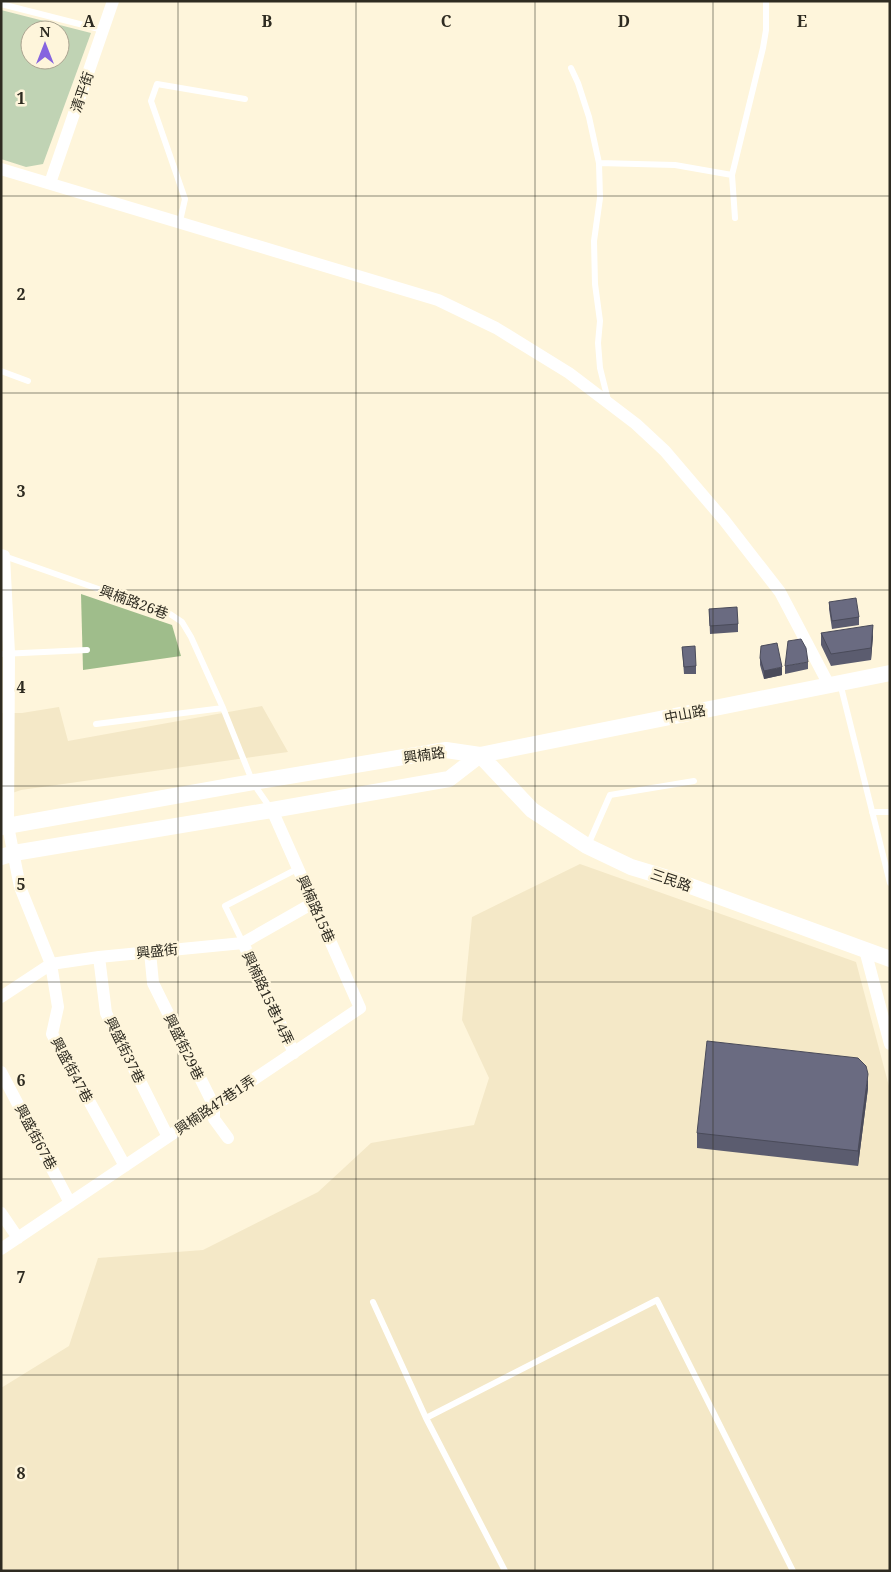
<svg xmlns="http://www.w3.org/2000/svg" width="891" height="1572" font-family="'Noto Serif','Noto Sans TC',serif">
	<style>
		.built { fill: #f4e8c7 }
		.green { fill: #c0d3b4; fill-rule: evenodd }
		.forest { fill: #9fbd8b }
		.lines { fill: none; stroke-linecap: round; stroke-linejoin: round }
		.service { stroke: #fff; stroke-width: 6 }
		.minor { stroke: #fff; stroke-width: 12 }
		.tertiary { stroke: #fff; stroke-width: 16 }
		.wall { fill: #5b5c6f }
		.shaded-wall { fill: #4a4b5a }
		.building { fill: #6a6b81; stroke: #4a4b5a }
		.grid { fill: none; stroke: #2e2b21; stroke-width: 1; stroke-opacity: 0.55 }
		.labels { text-anchor: middle; stroke-width: 5; stroke-linejoin: round; paint-order: stroke }
		.street-label { font-size: 14px; fill: #2e2b21; stroke: #fef5db }
		.grid-label { font-size: 16px; text-anchor: middle; font-weight: bold; fill: #2e2b21; stroke: #fef5db; stroke-width: 5; stroke-linejoin: round; paint-order: stroke }
	</style>
	<rect width="100%" height="100%" fill="#fef5db"/>
	<path class="built" d="M262 706 288 752 21 790 1 797V713H22L59 707 68 741Z
		M580 864 856 962 890 1090V1571H1V1388L69 1346 98 1258 203 1250 318 1192 371 1143 474 1125 489 1078 462 1020 472 917Z"/>
	<path class="green" d="M1 10 91 33 43 164 26 167 1 159ZM30 30H60V60H30Z"/>
	<path class="forest" d="M81 594 172 625 181 656 83 670Z"/>
	<g class="lines">
		<path class="service" d="M1 4 103 30
			M571 68 578 83 589 117 599 163 600 198 594 241 595 284 600 321 598 343 600 368 608 400
			M599 163 675 165 732 175
			M735 218 732 175 763 48 766 30V1
			M180 221 185 199 151 101 157 84 245 99
			M1 371 28 381
			M4 556 170 614 182 622 191 637 223 708 253 783 271 809
			M1 654 87 650
			M840 683 890 883
			M96 724 223 708
			M872 812H890
			M588 845 610 795 694 781
			M243 943 225 906 297 869
			M373 1302 426 1418 505 1571
			M426 1418 657 1300 793 1571"/>
		<path class="minor" d="M1 169 438 300 496 328 569 373 636 424 665 451 724 520 780 592 829 685
			M50 183 113 1
			M1 555 4 556 9 653 8 826 20 887 51 964 58 1007 52 1034 125 1166
			M243 943 294 1053
			M865 950 890 1044
			M150 952 153 983 214 1106V1119L228 1138
			M99 957 106 1013 168 1137
			M1 997 51 964 99 957 243 943 313 903
			M1 1072 70 1203
			M1 1213 18 1238
			M1 1249 360 1008 272 810"/>
		<path class="tertiary" d="M480 755 532 810 587 846 631 867 674 880 890 959
			M1 827 236 785 446 750 480 755 890 673
			M1 857 14 853 272 810 449 779 480 755"/>
	</g>
	<path class="wall" d="M829 602 859 617V625L832 629 829 609Z
		M709 609 738 624V632L710 634Z
		M821 633 873 636 871 660 831 666 821 645Z
		M682 647 696 666V674H684Z
		M760 658 782 675 764 679 760 665Z
		M808 662V669L785 674V666Z
		M868 1088 858 1166 697 1148V1133Z"/>
	<path class="shaded-wall" d="M873 625V636L871 660V648Z
		M782 667V675L764 679V671Z
		M868 1074V1088L858 1166V1151Z"/>
	<path class="building" d="M856 598 859 617 832 621 829 602Z
		M737 607 738 624 710 626 709 609Z
		M873 625 871 648 831 654 821 633Z
		M801 639 806 648 808 662 785 666 788 641Z
		M777 643 782 667 764 671 760 658 761 646Z
		M695 646 696 666 684 667 682 647Z
		M707 1041 858 1058 866 1066 868 1074 858 1151 697 1133Z"/>
	<path class="grid" d="M178 1V1571M356 1V1571M535 1V1571M713 1V1571M1 196H890M1 393H890M1 590H890M1 786H890M1 982H890M1 1179H890M1 1375H890"/>
	<g class="labels">
		<g class="street-label">
			<text transform="translate(82 92) rotate(-71)" y="5">清平街</text>
			<text transform="translate(134 602) rotate(20)" y="5">興楠路26巷</text>
			<text transform="translate(685 714) rotate(-11)" y="5">中山路</text>
			<text transform="translate(424 755) rotate(-8)" y="5">興楠路</text>
			<text transform="translate(671 880) rotate(19)" y="5">三民路</text>
			<text transform="translate(316 909) rotate(66)" y="5">興楠路15巷</text>
			<text transform="translate(157 951) rotate(-6)" y="5">興盛街</text>
			<text transform="translate(268 998) rotate(65)" y="5">興楠路15巷14弄</text>
			<text transform="translate(184 1047) rotate(64)" y="5">興盛街29巷</text>
			<text transform="translate(125 1050) rotate(64)" y="5">興盛街37巷</text>
			<text transform="translate(72 1070) rotate(62)" y="5">興盛街47巷</text>
			<text transform="translate(215 1105) rotate(-34)" y="5">興楠路47巷1弄</text>
			<text transform="translate(36 1137) rotate(62)" y="5">興盛街67巷</text>
		</g>
	</g>
	<g class="grid-label">
		<text x="89" y="27">A</text>
		<text x="267" y="27">B</text>
		<text x="446" y="27">C</text>
		<text x="624" y="27">D</text>
		<text x="802" y="27">E</text>
		<text x="21" y="104">1</text>
		<text x="21" y="300">2</text>
		<text x="21" y="497">3</text>
		<text x="21" y="693">4</text>
		<text x="21" y="890">5</text>
		<text x="21" y="1086">6</text>
		<text x="21" y="1283">7</text>
		<text x="21" y="1479">8</text>
	</g>
	<rect width="891" height="1572" fill="none" stroke="#2e2b21" stroke-width="5"/>
	<g transform="translate(45 45)"><circle r="24" fill="#fef5db" stroke="#aba491"/>
	<path d="M0-4L9 19L0 12L-9 19Z" fill="#8664df"/>
	<text y="-8" font-size="14" font-weight="bold" text-anchor="middle" fill="#2e2b21">N</text>
	</g>
</svg>
